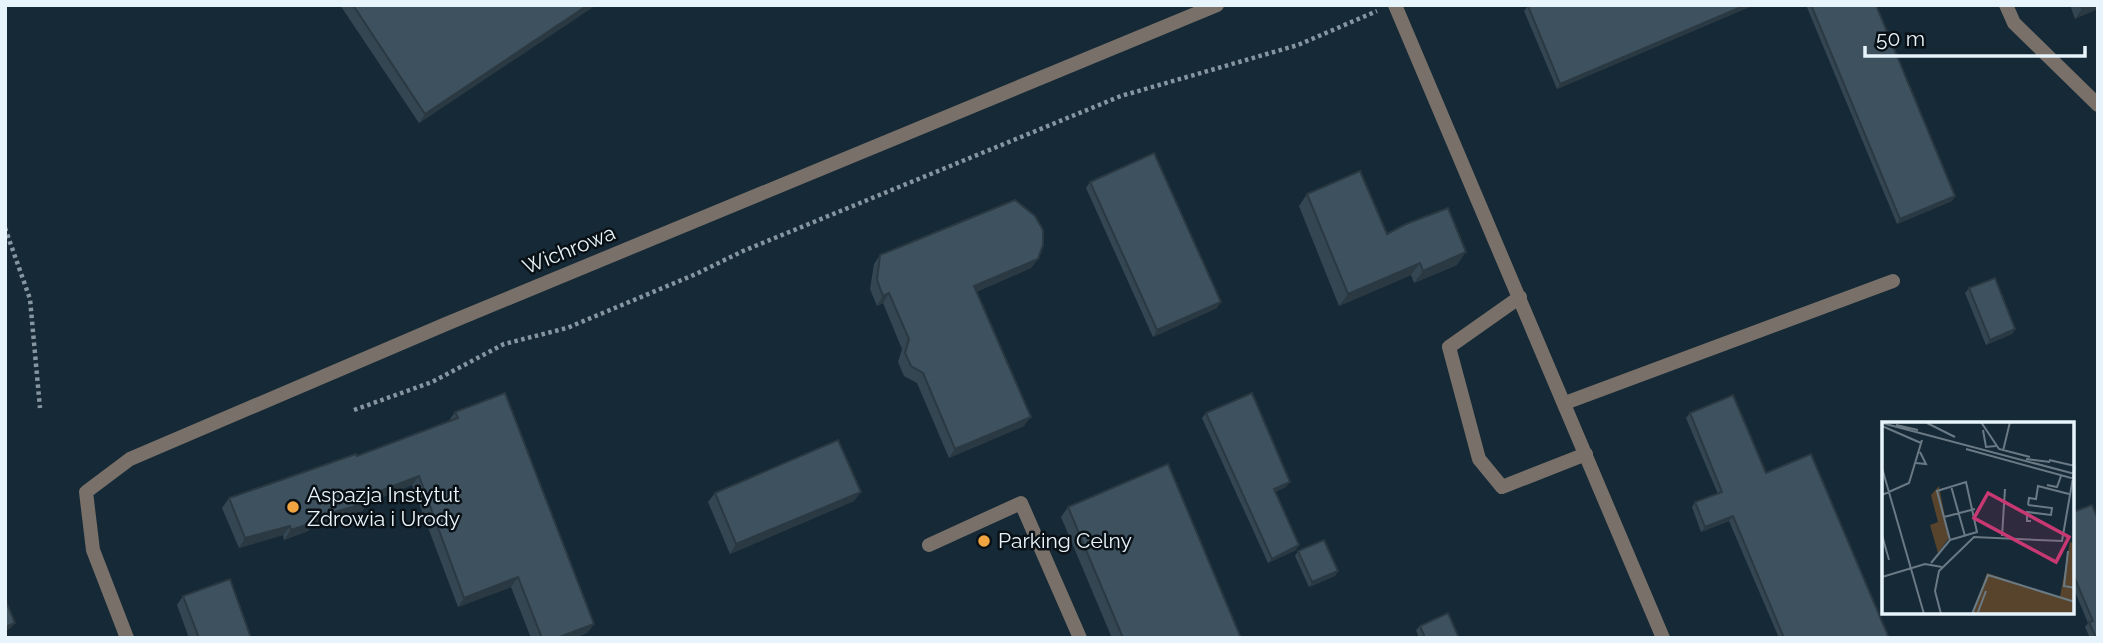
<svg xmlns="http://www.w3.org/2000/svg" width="2103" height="643" font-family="Raleway,sans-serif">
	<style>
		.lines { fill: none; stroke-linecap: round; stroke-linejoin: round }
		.path { stroke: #8696a0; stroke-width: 4.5; stroke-dasharray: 3.5 3.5; stroke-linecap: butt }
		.service { stroke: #797169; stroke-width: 14 }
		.minor { stroke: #797169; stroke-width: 14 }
		.wall { fill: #344652 }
		.shaded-wall { fill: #2b3942 }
		.building { fill: #3d515f; stroke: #2b3942; stroke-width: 2 }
		.poi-dot { fill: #f1a540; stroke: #091116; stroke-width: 2.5 }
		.labels { text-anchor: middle; stroke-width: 5; stroke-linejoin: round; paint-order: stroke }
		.street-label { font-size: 21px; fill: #e8f4fc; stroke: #091116 }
		.poi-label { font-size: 21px; fill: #e8f4fc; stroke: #091116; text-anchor: start }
		.inset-road { fill: none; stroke: #6a7a85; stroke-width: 2 }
		.view { fill: #c83973; fill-opacity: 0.15; stroke: #c83973; stroke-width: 3.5 }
		.inset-edge { fill: none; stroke: #e8f4fc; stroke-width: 3.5 }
	</style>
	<rect width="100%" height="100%" fill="#162936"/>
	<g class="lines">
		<path class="path" d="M5 228 30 299 40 408
			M354 410 432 382 504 344 567 328 696 274 743 251 1121 96 1298 45 1377 11"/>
		<path class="service" d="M1395 5 1663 638
			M1520 297 1449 347 1479 459 1502 487 1586 454
			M1565 403 1893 281
			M929 545 1021 503 1080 638"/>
		<path class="minor" d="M2006 5 2014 23 2098 105
			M127 638 93 550 86 492 130 459 446 324 1217 5"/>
	</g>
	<path class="wall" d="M340 5H596L419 123Z
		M1754 5 1557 89 1524 11 1528 6Z
		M1806 5H1876L1955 196 1952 201 1897 224Z
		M2070 5H2098L2075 19Z
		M1090 182 1217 308 1153 337 1086 188Z
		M1307 194 1387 234 1457 265 1414 283 1411 275 1339 306 1299 206Z
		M880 255 1038 259 1031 268 976 292 1024 426 949 458 917 383 904 376 898 362 902 349 883 303 877 306 870 289 874 264Z
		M1969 288 2015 329 2012 334 1986 345 1965 293Z
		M455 412 594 624 587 633 575 638H531L511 587 458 607 412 485 368 503 362 511 312 526 308 531 284 540 283 535 239 548 222 508 229 498 357 456 448 422Z
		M1206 413 1286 487 1275 492 1296 550 1268 563 1202 418Z
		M1690 413 1766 473 1889 638H1779L1729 521 1701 532 1692 507 1695 502 1718 494 1686 418Z
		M715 493 854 501 730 554 708 502Z
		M1068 507 1241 638H1112L1061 517Z
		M2073 512 2098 638H2090L2085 627 2088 623 2073 587Z
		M1298 551 1338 571 1335 576 1309 587 1295 556Z
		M183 596 251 638H189L177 605Z
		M1420 626 1459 638H1419L1416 630Z"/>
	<path class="shaded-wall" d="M588 5H596L419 123 425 114Z
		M1746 5H1754L1557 89 1560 84Z
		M2091 5H2098V9L2075 19 2082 9Z
		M1955 196 1952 201 1897 224 1900 219Z
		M1466 252 1457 265 1414 283 1423 271Z
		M1038 259 1031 268 967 296 974 286Z
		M1420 263 1411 275 1339 306 1348 294Z
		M889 293 883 303 877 306 883 296Z
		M1221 302 1217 308 1153 337 1157 330Z
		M2015 329 2012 334 1986 345 1990 340Z
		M1031 417 1024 426 949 458 955 449Z
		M419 476 412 485 368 503 362 511 312 526 308 531 284 540 291 530 314 518Z
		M1290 482 1286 487 1271 494 1274 489Z
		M861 492 854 501 730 554 736 544Z
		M1733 516 1729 521 1701 532 1705 527Z
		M290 526 283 535 239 548 245 538Z
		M1299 545 1296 550 1268 563 1272 559Z
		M1338 571 1335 576 1309 587 1312 582Z
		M518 577 511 587 458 607 464 598Z
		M15 623 11 628 5 631V627Z
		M594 624 587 633 575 638H557Z"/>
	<path class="building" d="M353 5H588L425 114Z
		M1530 5H1746L1560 84 1528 6Z
		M1811 5H1876L1955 196 1900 219Z
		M2080 5H2091L2082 9Z
		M1154 153 1221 302 1157 330 1090 182Z
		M1360 171 1387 234 1406 224 1448 208 1466 252 1423 271 1420 263 1348 294 1307 194Z
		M1015 200 1035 216 1043 230V245L1038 259 974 286 1031 417 955 449 923 373 911 366 905 353 909 339 889 293 883 296 877 280 880 255Z
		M1995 278 2015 329 1990 340 1969 288Z
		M505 393 594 624 557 638H542L518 577 464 598 419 476 367 496 369 502 314 518 315 522 291 530 290 526 245 538 229 498 356 454 357 456 458 418 455 412Z
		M1252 393 1290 482 1274 489 1299 545 1272 559 1206 413Z
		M1733 395 1766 473 1811 454 1889 638H1784L1733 516 1705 527 1695 502 1722 492 1690 413Z
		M838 440 861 492 736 544 715 493Z
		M1168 464 1241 638H1123L1068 507Z
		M2092 505 2098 519V638H2096L2089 622 2093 621 2073 574V512Z
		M1324 540 1338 571 1312 582 1298 551Z
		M230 579 251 638H199L183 596Z
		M5 599 15 623 5 627Z
		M1448 613 1459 638H1425L1420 626Z"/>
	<g class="poi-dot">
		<circle cx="293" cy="507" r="7"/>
		<circle cx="984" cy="541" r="7"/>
	</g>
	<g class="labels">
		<g class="street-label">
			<text transform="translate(569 250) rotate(-22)" y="7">Wichrowa</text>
		</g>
		<g class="poi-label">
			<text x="307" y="502">Aspazja Instytut<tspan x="307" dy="24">Zdrowia i Urody</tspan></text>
			<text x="998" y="548">Parking Celny</text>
		</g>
	</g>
	<g transform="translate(1882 422)">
		<rect width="192" height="192" fill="#162936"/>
		<path d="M57 64 67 116 56 131 48 103 56 100 49 73ZM188 120 192 121V192H90L105 151 178 175Z" fill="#58442c"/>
		<path class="inset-road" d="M99 0 117 27 148 35M0 1 193 52M45 1 73 15M14 3 36 8M0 4 39 21M101 8 104 25 114 24M84 27 193 57M121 29 128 0M144 37 168 40M167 38 193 44M34 41 44 42 38 30M0 46 42 192M84 60 95 110 68 118 55 69ZM165 63 175 65 179 54M69 64 83 114M0 73 27 61 40 18M146 83 170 86 169 93 145 90V99H149M146 83 147 76 154 77 156 64 187 72M62 95 93 87M0 113 7 138M120 114 123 67M186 129 182 164 193 166M49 141 68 118M0 155 43 142 60 145M96 190 104 169M59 192 53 169 57 149 92 115 180 119 193 44M90 192 106 153 193 180"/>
		<path class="view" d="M106 71 187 115 174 140 92 96Z"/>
		<rect width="192" height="192" class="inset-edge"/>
	</g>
	<rect width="2103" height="643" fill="none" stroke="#e8f4fc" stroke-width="14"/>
	<path d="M1865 46v10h220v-10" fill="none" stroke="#e8f4fc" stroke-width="3.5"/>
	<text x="1876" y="46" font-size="21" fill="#e8f4fc" stroke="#091116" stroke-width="5" paint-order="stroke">50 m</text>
</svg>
